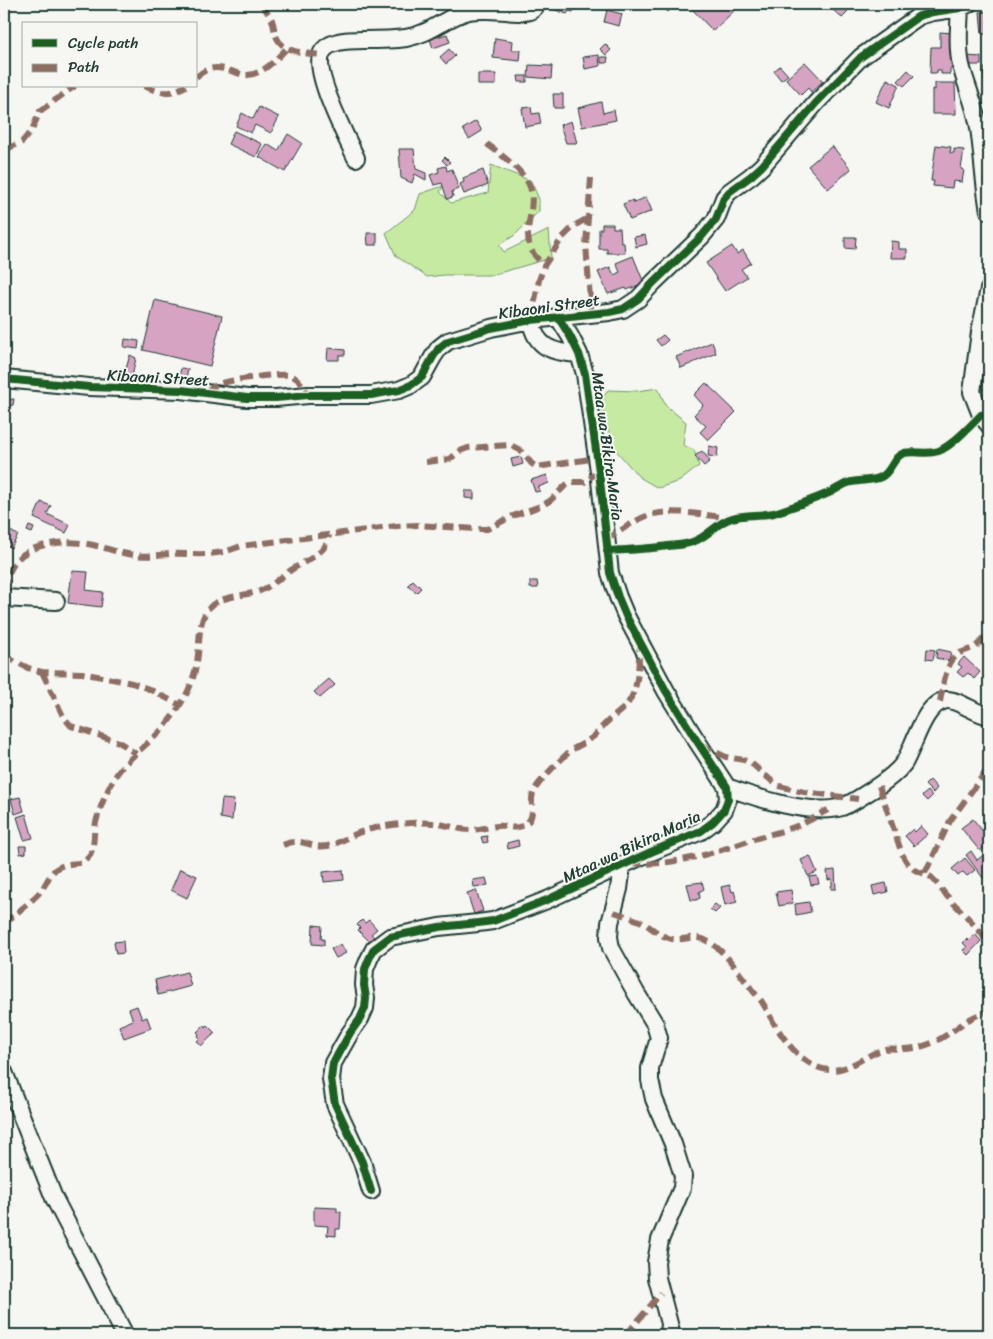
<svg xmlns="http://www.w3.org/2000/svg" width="993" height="1339" font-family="Sriracha,sans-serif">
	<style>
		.green { fill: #c7eaa3; stroke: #73946c }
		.building { fill: #d6a4c2; stroke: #1f3d34 }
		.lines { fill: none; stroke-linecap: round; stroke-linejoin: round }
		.minor-casing { stroke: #1f3d34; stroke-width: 20 }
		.minor { stroke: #f6f6f2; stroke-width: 16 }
		.quiet { stroke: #8d6e63; stroke-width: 6; stroke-dasharray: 12 6; stroke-linecap: butt }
		.cycleway-casing { stroke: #f6f6f2; stroke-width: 11 }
		.cycleway { stroke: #1b5e20; stroke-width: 8 }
		.labels { text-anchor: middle; stroke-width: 4; stroke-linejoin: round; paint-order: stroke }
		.street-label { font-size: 16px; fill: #1f3d34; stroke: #f6f6f2 }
	</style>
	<rect width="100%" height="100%" fill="#f6f6f2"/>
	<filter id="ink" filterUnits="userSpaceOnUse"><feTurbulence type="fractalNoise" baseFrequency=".02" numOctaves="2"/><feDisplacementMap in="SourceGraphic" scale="10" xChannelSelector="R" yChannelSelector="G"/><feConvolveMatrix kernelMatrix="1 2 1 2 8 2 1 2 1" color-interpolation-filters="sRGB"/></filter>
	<g filter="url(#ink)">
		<path class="green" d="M491 165 531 181 539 199V211L515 235 499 245 504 252 549 230 551 258 492 275H444L427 277 396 256 386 233 415 210 420 194 443 186 440 192 451 203 488 193Z
			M658 388 666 406 686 422 683 445 694 450 699 466 680 481 658 488 639 477 614 448 600 402 608 390 637 391Z"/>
		<path class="building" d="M548 4H575L573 12 569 11 567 14 547 7Z
			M659 4H675L668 12Z
			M697 4H733L737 8 713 31 692 9Z
			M839 4 848 12 842 18 833 10Z
			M607 10 622 14 619 26 604 22Z
			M989 11V34H982L980 12Z
			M940 32 953 33 956 69H950V74H941V70H937V73H930L931 47H940Z
			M447 34 450 42 433 48 430 39Z
			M495 38 513 41 512 50H521L520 61 493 58Z
			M605 44 611 50 606 55 600 49Z
			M449 49 455 56 446 64 440 57Z
			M599 55 600 66 585 69 583 57Z
			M965 56 981 57V65H965Z
			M601 57H608L607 63H601Z
			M805 62 823 81 811 92 808 88 801 95 786 79Z
			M529 65 552 66 551 79 528 77Z
			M780 66 788 75 781 80 774 71Z
			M984 68H989V81H984Z
			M908 70 914 76 904 86 898 81Z
			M478 74H496V85H478Z
			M518 76H527V82H519Z
			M887 79 899 85 889 108 876 102Z
			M935 83H955L956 114H932V89L935 90Z
			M986 85H989V100L988 101Z
			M553 94H563V108H554Z
			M601 102 603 113 614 110 616 120 582 127 578 108Z
			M259 107 279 117 271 133 255 125 251 133 236 126 242 113 253 119Z
			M531 107 532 114 539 113 541 124 525 127 522 108Z
			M476 121 482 131 469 139 463 129Z
			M571 121 577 143H566L560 125Z
			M234 131 262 144 256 157 228 144Z
			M288 134 302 143 285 172 259 157 267 144 278 151Z
			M936 145 951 147 950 153H954V149L964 150 961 169 964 170 962 182 953 181 952 188 933 186 934 181H931Z
			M832 146 851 169 828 189 808 166Z
			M399 149H414L416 169 426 173V180L415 174 412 183 401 178Z
			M445 157 450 162 447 165 442 160Z
			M446 166 447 171 452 169 459 189 452 191 453 197 447 199 442 183 434 185 430 175 439 172 438 168Z
			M483 170 488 185 464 194 460 184 464 182 463 178Z
			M646 197 652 211 630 220 623 204 633 200 634 203Z
			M602 224H613V228H620L621 243H624L625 253H607V249H599V229H602Z
			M367 233H377V245H368Z
			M645 235 647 244 636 247 634 237Z
			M845 237H856L855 249 845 248Z
			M891 241 899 242V249H907V258H890Z
			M732 246 737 254 743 250 751 263 741 269 747 277 725 291 706 263Z
			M633 256 644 283 627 290 626 288 608 294 598 272 610 267 614 275 620 272 616 263Z
			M155 300 222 316 210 366 143 350Z
			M663 335 668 340 661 346 656 340Z
			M125 339 139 341 138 349 124 347Z
			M712 342 716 353 681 368 676 357Z
			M328 348 345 350V355H339V360H327Z
			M130 355 136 358 131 381 123 379Z
			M181 368 188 369 186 378H189L188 382 178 380Z
			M706 383 736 412 708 440 700 432 706 426 694 415 703 405 694 395Z
			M14 399 13 405 8 406V414L4 416V400Z
			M709 446 718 448 717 457 708 456Z
			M702 451 710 461 704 466 695 456Z
			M521 457 523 464 513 467 511 459Z
			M547 475 549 483 538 487 540 491 535 492 531 480Z
			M465 491H474V499L465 498Z
			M41 502 51 506 47 514 70 525 66 533 34 518Z
			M29 526 34 528 32 533 27 531Z
			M4 528 18 535 11 548 4 544Z
			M72 571 88 572 86 590 103 592 101 607 68 603Z
			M413 580 421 588 416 593 408 585Z
			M530 581H537L538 588H530Z
			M927 649 935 650 933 660 926 659Z
			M937 649 951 652 949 661 936 658Z
			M964 657 980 672 974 679 968 673 963 677 957 672 962 667 958 664Z
			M329 679 335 685 320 698 314 692Z
			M930 780 937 788 933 793 925 785Z
			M928 791 932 796 927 801 922 796Z
			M20 797 24 811 15 814 11 799Z
			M222 799 234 800 232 820 220 818Z
			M26 814 33 838 24 840 17 817Z
			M973 819 989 839V843L980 851 961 828Z
			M921 826 928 834 914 846 905 836 913 829 915 832Z
			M487 836 488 842 483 843 481 837Z
			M518 840 519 846 508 849 507 843Z
			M19 846H26V853L20 854Z
			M971 851 977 860 985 854 989 860V873L983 878 966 855Z
			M810 856 817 872 808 876 801 860Z
			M965 858 975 870 967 876 963 872 958 876 952 869Z
			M180 869 197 876 187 898 171 890Z
			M343 870 344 880 324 882 323 872Z
			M835 870 836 889H831V886H832V879L828 880 827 871Z
			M817 876 819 884 811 885 809 877Z
			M486 878 488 885 474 887 473 880Z
			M702 882 704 889 699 892 700 898 696 900H691L687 884Z
			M886 883 888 892 874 895 872 886Z
			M730 885 732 892 734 891 737 902 725 905 721 887Z
			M476 890 483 911 474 914 467 893Z
			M791 890 793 903 779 906 776 892Z
			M809 902 811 912 796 915 795 904Z
			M715 904 720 908 715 913 710 909Z
			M362 920 365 923 369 920 377 929 371 934 374 937 369 941 358 930 360 928 357 925Z
			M313 925 322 926 321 939H324V945L312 944Z
			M975 934 981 941 968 955 963 950 967 947 963 943 967 939 968 941Z
			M123 941 124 953 116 954 114 942Z
			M341 944 346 953 336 958 331 949Z
			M187 972 191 986 158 995 155 980Z
			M137 1006 142 1019 147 1017 151 1028 124 1038 119 1026 133 1020 129 1009Z
			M204 1025 206 1027 207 1025 215 1033 201 1046 197 1041 200 1038 198 1036 199 1034 197 1032Z
			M314 1207 337 1208V1212H341L340 1229H336V1236L327 1235 328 1226 314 1225Z"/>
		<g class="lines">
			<g class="minor-casing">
				<path id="minor" d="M960 8C959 27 957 47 961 65 966 86 976 106 979 128 983 156 984 184 989 211
					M356 158C347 139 314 75 321 55 323 48 331 44 338 42 346 40 356 40 364 40 378 40 392 40 406 38 431 34 447 16 469 11 473 10 479 10 484 10 495 9 525 15 532 10 533 9 537 5 537 4
					M989 289 980 332 972 392 981 415 989 425
					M531 320C535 348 554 353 579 354
					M4 379 89 387 181 390 247 398H276L308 395H371L399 390 411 385 422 377 433 357 439 348 448 341 491 328 531 320 609 312 623 309 638 299 654 282 702 236 716 219 724 198 729 192 751 176 762 166 816 103 861 57 919 16 933 12 960 8 968 4
					M4 598 56 601
					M727 787C756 798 812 816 842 807 853 803 862 796 872 790 883 783 896 774 904 763 914 747 924 702 947 700 957 699 976 714 989 716
					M622 866 619 889 610 923 609 937 611 948 636 993 655 1024 659 1038 650 1068V1080L654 1099 673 1144 683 1176 682 1188 660 1240 656 1262 657 1278 672 1335
					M4 1072 54 1198 125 1335
					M371 1191 362 1162 335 1104 331 1079 333 1063 350 1033 360 1019 365 1008 366 998 364 985 365 969 369 959 374 949 390 937 439 927 478 923 493 921 547 900 651 852 701 831 713 822 724 810 728 799 727 787 693 735 666 691 626 616 618 597 610 573 599 471 585 374 579 354 570 336 558 317"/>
			</g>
			<use href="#minor" class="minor"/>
			<path class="quiet" d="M261 4C265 9 269 14 272 20 274 25 274 31 276 36 283 53 305 53 321 55
				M196 77C211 64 220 67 237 73 241 74 244 76 248 75 265 73 276 59 287 48
				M144 86C163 94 167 95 186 86
				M487 144C500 154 524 171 530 187 537 208 521 231 532 251 535 257 540 261 544 266
				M4 148 11 147 22 142 32 130 40 111 75 86
				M591 178 586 244 591 313
				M531 320 539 280 544 266 562 238 574 226 588 218
				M206 392C210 389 214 386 219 384 228 380 281 373 290 375 299 378 304 387 308 395
				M426 462 450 459 460 451 468 448 510 445 520 450 532 464 537 467 597 458
				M606 540C617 533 628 525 640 519 664 506 702 515 729 518
				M4 591C6 580 9 571 15 562 31 541 73 539 97 546 110 549 122 554 135 555 146 557 158 555 169 554 186 553 206 556 222 552 229 551 235 548 241 546L397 526 418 525 476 529H487L513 516 543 505 551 500 566 485 572 482H585L599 471
				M4 656 28 668 42 672 82 673 132 683 149 689 180 705
				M42 672 63 716 71 726 119 742 136 754
				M940 702C942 690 945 668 954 658 959 651 968 651 975 647 981 643 986 635 989 629
				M701 745 726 757 744 760 751 763 773 782 779 786 804 792 858 799
				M879 786 902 854C906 861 910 868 917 871 922 873 927 874 931 877 937 882 941 890 946 895 961 912 979 926 989 946
				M283 845C304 836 308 849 327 846 338 844 348 837 358 833 377 826 413 821 433 823 446 824 457 830 470 830 481 830 492 825 504 826 511 827 515 829 522 826 538 818 529 806 533 793 537 783 559 761 568 753 574 747 583 745 590 739 597 735 600 728 606 723 613 716 622 711 628 703 640 686 638 663 640 644
				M630 863C673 867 717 852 757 838 774 833 792 829 808 821 815 818 821 813 828 810
				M925 873 950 821 989 767
				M614 912C623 915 633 918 642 922 652 928 661 937 672 939 686 941 694 933 709 942 726 952 738 972 750 987 753 992 758 996 762 1002 768 1011 772 1022 779 1031 790 1048 810 1071 832 1070 850 1070 867 1054 885 1049 891 1048 897 1049 903 1049 915 1049 926 1046 936 1041 955 1032 968 1015 989 1012
				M4 924C16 913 30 903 41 891 46 884 49 875 56 869 66 861 82 866 87 859 95 851 93 837 95 827 98 811 109 784 119 771 133 754 151 742 165 726 174 715 182 703 188 691 193 680 197 666 198 654 200 639 198 619 210 607 220 596 245 596 260 591 272 586 281 577 291 570 302 563 314 558 323 549 326 545 328 540 329 535
				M626 1335 661 1293"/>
			<g class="cycleway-casing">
				<path id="cycleway" d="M4 379 89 387 181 390 247 398H276L308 395H371L399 390 411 385 422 377 433 357 439 348 448 341 491 328 531 320 609 312 623 309 638 299 654 282 702 236 716 219 724 198 729 192 751 176 762 166 816 103 861 57 919 16 933 12 960 8 968 4
					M607 551C628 550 648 549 668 546 678 545 688 545 697 540 710 534 718 522 732 518 746 514 760 516 774 513 793 507 813 500 831 492 837 489 842 485 848 483 859 479 871 482 881 477 892 472 892 457 904 453 913 451 925 454 934 452 948 451 971 425 981 415
					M371 1191 362 1162 335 1104 331 1079 333 1063 350 1033 360 1019 365 1008 366 998 364 985 365 969 369 959 374 949 390 937 439 927 478 923 493 921 547 900 651 852 701 831 713 822 724 810 728 799 727 787 693 735 666 691 626 616 618 597 610 573 599 471 585 374 579 354 570 336 558 317"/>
			</g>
			<use href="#cycleway" class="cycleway"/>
		</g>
	</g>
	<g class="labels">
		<g class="street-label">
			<text transform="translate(549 306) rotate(-8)" y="6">Kibaoni Street</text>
			<text transform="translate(158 377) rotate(3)" y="6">Kibaoni Street</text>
			<text transform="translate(608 446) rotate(82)" y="6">Mtaa wa Bikira Maria</text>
			<text transform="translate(631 846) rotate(-25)" y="6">Mtaa wa Bikira Maria</text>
		</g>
	</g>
	<rect width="993" height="1339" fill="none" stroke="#f6f6f2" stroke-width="20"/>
	<rect x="10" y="10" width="973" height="1319" fill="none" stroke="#1f3d34" stroke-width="2" filter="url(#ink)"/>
	<rect x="22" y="22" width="175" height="65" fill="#f6f6f2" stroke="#a0aca6"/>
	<rect x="32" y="39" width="25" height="8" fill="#1b5e20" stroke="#a0aca6"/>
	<text x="68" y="48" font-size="15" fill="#1f3d34">Cycle path</text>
	<rect x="32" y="64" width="25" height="8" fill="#8d6e63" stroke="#a0aca6"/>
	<text x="68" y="72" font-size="15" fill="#1f3d34">Path</text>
</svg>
